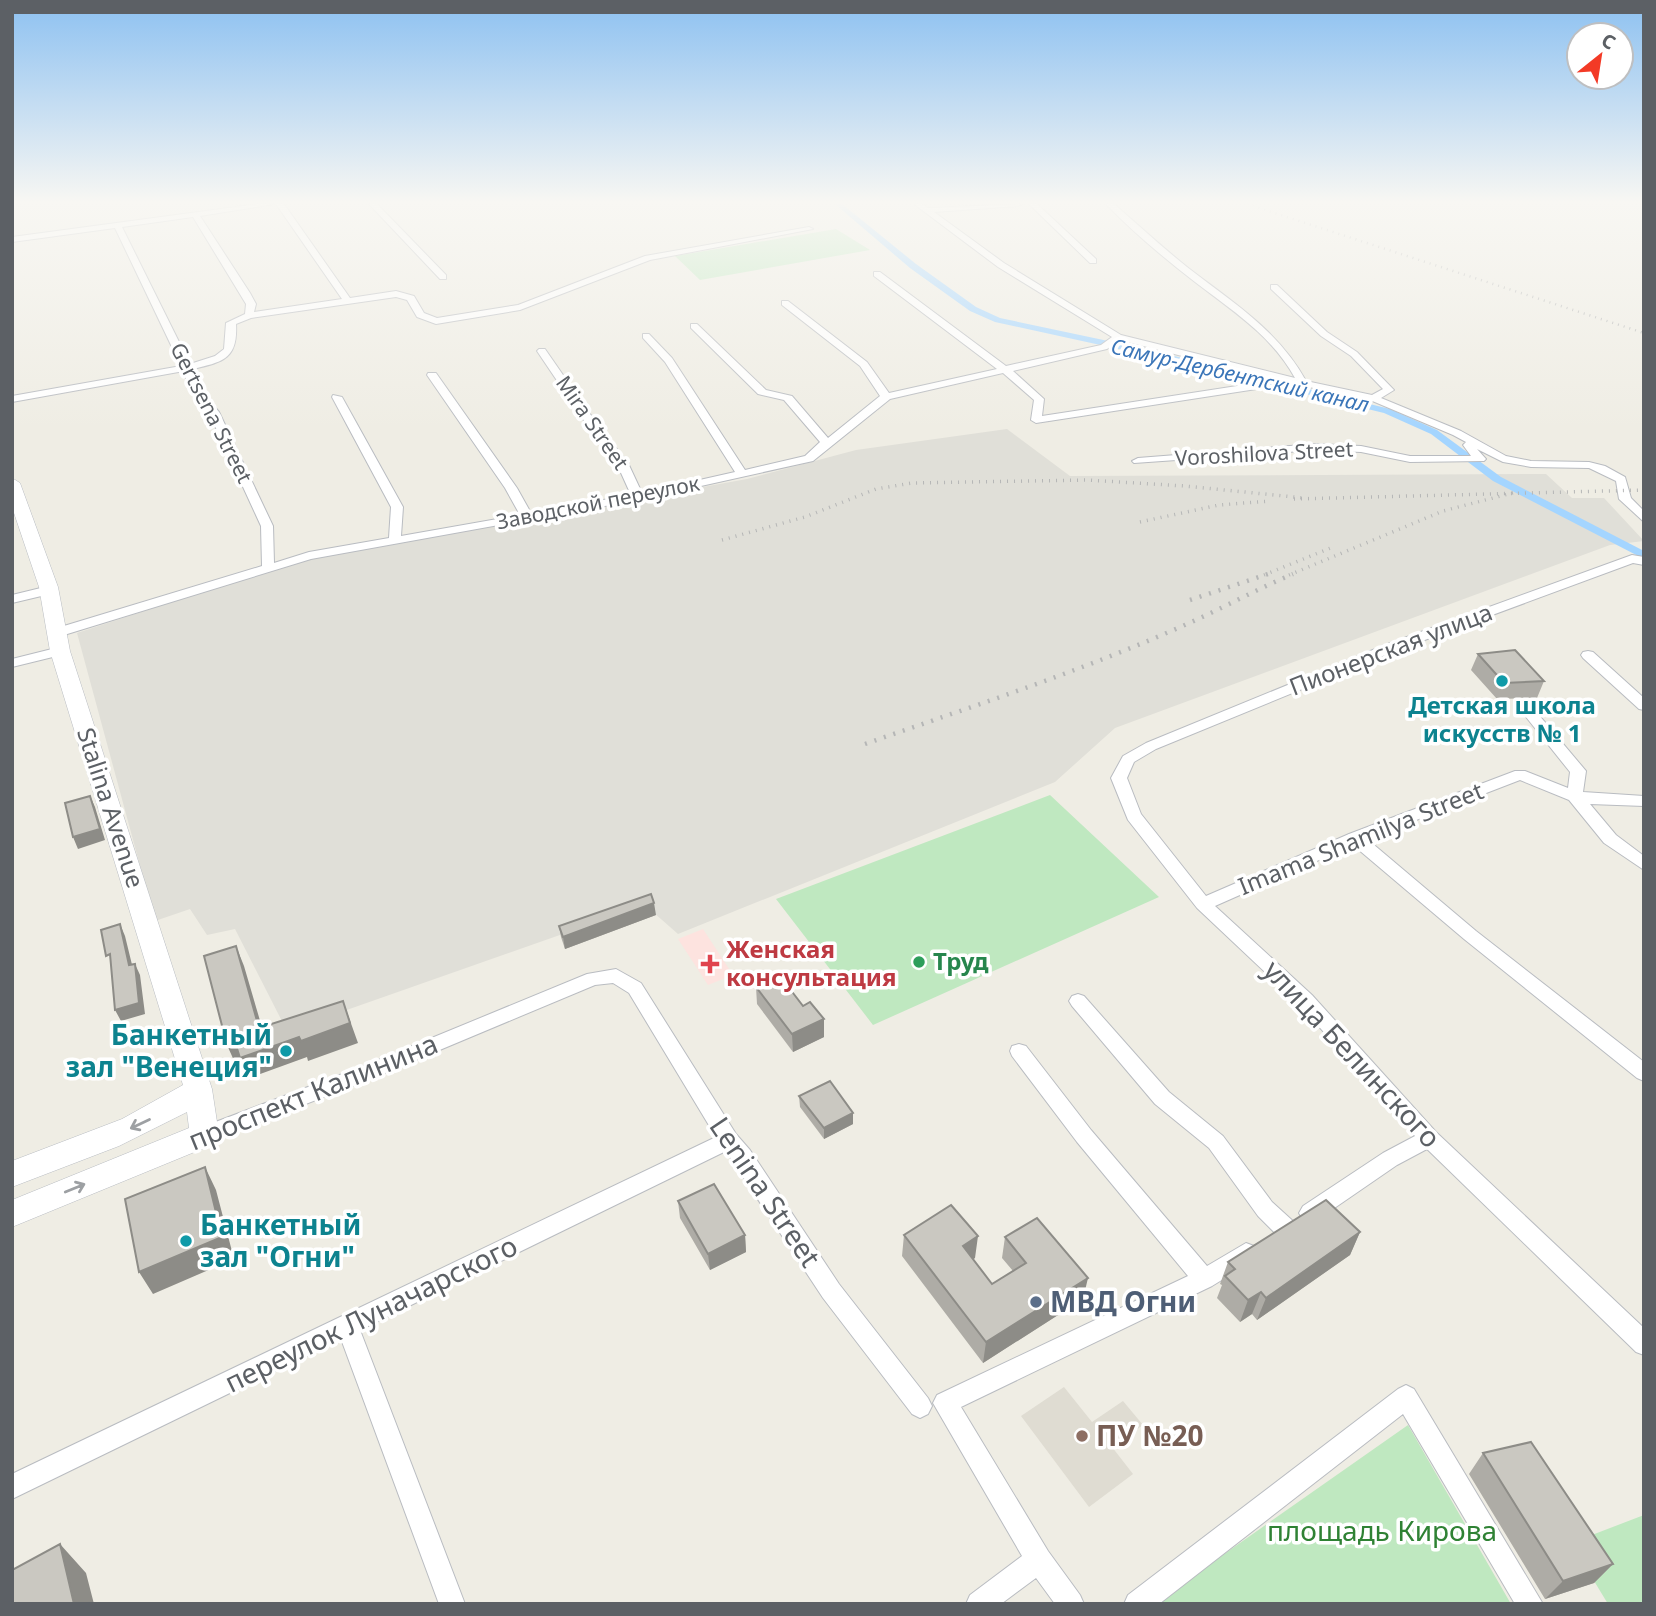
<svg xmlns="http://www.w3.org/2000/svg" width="1656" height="1616" font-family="'Noto Sans',sans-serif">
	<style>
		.industrial { fill: #e0dfd8 }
		.education { fill: #dfdcd2 }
		.medical { fill: #fde3df }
		.green { fill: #bfe8c0 }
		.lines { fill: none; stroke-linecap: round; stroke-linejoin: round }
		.canal { fill: #a4d5ff; fill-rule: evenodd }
		.street-casing { stroke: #b9bcc1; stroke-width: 2 }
		.secondary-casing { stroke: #b9bdc3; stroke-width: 1 }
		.street { fill: #fff; fill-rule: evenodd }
		.secondary { fill: #fff; fill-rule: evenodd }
		.rail-far2 { stroke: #b5b6b6; stroke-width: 2.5; stroke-dasharray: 1 5; stroke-linecap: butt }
		.rail-far1 { stroke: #b5b6b6; stroke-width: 3.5; stroke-dasharray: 1 6; stroke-linecap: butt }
		.rail { stroke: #b5b6b6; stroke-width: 4.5; stroke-dasharray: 2 8; stroke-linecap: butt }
		.wall { fill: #aeaca6 }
		.shaded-wall { fill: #8d8c87 }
		.building { fill: #cac8c1; stroke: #8d8c87; stroke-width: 2 }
		.oneway { stroke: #9da0a3 }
		.culture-dot { fill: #0f9aa8; stroke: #fff; stroke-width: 2.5 }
		.leisure-dot { fill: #2e9e5b; stroke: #fff; stroke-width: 2.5 }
		.health-dot { fill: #e0444e; stroke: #fff; stroke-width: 2.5 }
		.service-dot { fill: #5c6f8a; stroke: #fff; stroke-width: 2.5 }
		.education-dot { fill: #8d6e63; stroke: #fff; stroke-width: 2.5 }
		.labels { text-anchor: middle; stroke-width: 7; stroke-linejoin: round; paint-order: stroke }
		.far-water-label { font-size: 21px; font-style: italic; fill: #3a75b8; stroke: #fff }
		.far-street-label { font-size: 21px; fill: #5c6065; stroke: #fff }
		.street-label { font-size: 24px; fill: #5c6065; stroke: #fff }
		.culture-label { font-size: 24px; font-weight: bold; fill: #0d838f; stroke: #fff }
		.health-label { font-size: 24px; font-weight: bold; fill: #be3a42; stroke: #fff; text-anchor: start }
		.leisure-label { font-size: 24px; font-weight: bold; fill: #27864d; stroke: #fff; text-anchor: start }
		.near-culture-label { font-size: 28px; font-weight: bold; fill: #0d838f; stroke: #fff; text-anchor: end }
		.near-street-label { font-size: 28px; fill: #5c6065; stroke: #fff }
		.near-service-label { font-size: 28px; font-weight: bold; fill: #4e5e75; stroke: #fff; text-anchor: start }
		.near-education-label { font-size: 28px; font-weight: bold; fill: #785e54; stroke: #fff; text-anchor: start }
		.near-park-label { font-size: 28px; fill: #2f8234; stroke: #fff }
	</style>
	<rect width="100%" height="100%" fill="#efede4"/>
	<path class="industrial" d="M1007 429 1070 476 1546 474 1572 498H1604L1644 541 1610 545 1115 728 1055 782 678 934 645 905 287 1031 235 929 207 935 190 909 155 921 77 633 300 560 747 479 856 450Z"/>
	<path class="education" d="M1064 1387 1092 1422 1123 1401 1143 1425 1112 1447 1133 1474 1089 1507 1021 1416Z"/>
	<path class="medical" d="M703 929 733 975 708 985 678 939Z"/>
	<path class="green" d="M836 229 870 250 700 280 675 256Z
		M1050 795 1159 897 873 1025 776 899Z
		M1408 1425 1511 1604H1153Z
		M1644 1515V1604H1608L1571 1543Z"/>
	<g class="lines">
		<path class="canal" d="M835 204H842L916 264 976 307 1000 318 1146 349 1390 409 1437 430 1501 477 1644 551V559L1493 481 1431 434 1384 413 1146 355 995 322 970 311 910 268Z"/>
		<g class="street-casing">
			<path id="street" d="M257 204H275L200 216 250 293 256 304 254 312 342 299 276 204H284L350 298 396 291 414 296 424 313 437 318 518 305 645 256 809 227 813 229 650 260 520 310 436 324 417 317 407 300 396 297 251 318 236 324C238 359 223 362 193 369L199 388 219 412 273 526 274 563 309 552 389 538 391 507 332 397 333 395 342 397 403 507 401 536 520 515 505 488 427 375 428 373H436L517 488 531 513 631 495 617 464 589 428 537 351 539 349H545L597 424 628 463 642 493 735 472 665 362 643 338V334H649L672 358 745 470 805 456 820 442 784 400 758 394 691 328V324H697L766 390 792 396 828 438 880 396 860 366 782 305V301H788L867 362 889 393 997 369 874 276V272H880L1006 366 1101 345 1112 337 998 267 914 204H922L928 208 1022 204 1018 206 934 212 1004 263 1121 335 1295 378C1272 336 1233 311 1195 282 1164 258 1133 232 1106 204H1114C1138 225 1162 247 1187 267 1232 302 1278 330 1306 381L1372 395 1383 389 1351 356 1321 336 1271 289V285H1277L1327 332 1357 352 1394 390 1381 398 1461 431 1506 456 1531 461 1589 462 1605 466 1625 477 1631 498 1644 511V522L1619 499 1616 481 1589 468 1531 467 1503 462 1477 449 1486 459 1484 461 1410 462 1361 452 1316 450 1134 463 1132 461 1138 458 1316 444 1361 446 1410 456H1471L1463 445 1466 442 1453 435 1370 400 1271 379 1120 340 1107 349 1013 371 1044 399 1042 416 1263 382 1268 385 1263 388 1036 423 1031 420 1034 400 1003 373 890 399 813 461 638 500 311 559 64 635H54V629L262 566 261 526 209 413 189 388 184 371 12 402V396L181 366 115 228 12 242V237ZM193 217 246 304 245 314 226 323 224 349 215 356 190 364 122 227Z
				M369 204H377L446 275V279H440Z
				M1029 204H1037L1096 259V263H1090Z
				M1632 555 1644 557V565L1633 563 1395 651 1156 749 1134 762 1127 778 1141 814 1206 896 1349 834 1515 771H1525L1568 788 1570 772 1526 717 1533 713 1538 714 1586 771 1583 792 1644 796V806L1590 804 1616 835 1644 856V870L1604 843 1569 800 1520 780 1367 839 1476 931 1644 1062V1081L1637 1078 1464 939 1353 845 1215 906 1312 995 1436 1132 1644 1328V1355L1636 1352 1427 1149 1397 1165 1317 1220 1310 1222 1303 1220 1299 1213 1303 1206 1383 1153 1415 1136 1300 1005 1197 908 1128 820 1111 778 1123 756 1146 743 1385 645Z
				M49 586 54 587V593L12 603V595Z
				M60 647 67 651 65 654 12 667V659Z
				M1588 651 1593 652 1644 698V710L1639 709 1583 658 1581 655 1583 652Z
				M616 969 641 983 736 1134 750 1150 839 1284 928 1398 932 1406 928 1414 920 1418 912 1414 823 1298 726 1151 360 1330 465 1604H439L341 1339 12 1499V1474L716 1137 629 993 613 983 595 985 380 1075 211 1141 204 1143 197 1141 194 1135 197 1129 366 1065 587 974Z
				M1078 994 1084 996 1169 1092 1223 1136 1272 1202 1294 1222 1297 1229 1294 1236 1286 1238 1278 1236 1258 1216 1209 1148 1155 1104 1072 1006 1069 1001 1072 996Z
				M1019 1044 1026 1046 1091 1130 1207 1266 1246 1243 1254 1246 1257 1253 1254 1260 1212 1286 961 1407 1048 1551 1080 1595 1084 1604H1055L1036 1578 1001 1604H966L970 1595 1022 1556 933 1403 937 1395 1188 1276 1077 1142 1012 1056 1010 1051 1012 1046Z
				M1406 1385 1414 1389 1543 1604H1515L1403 1414 1159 1604H1124L1128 1595 1398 1389Z"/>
		</g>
		<g class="secondary-casing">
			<path id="secondary" d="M12 478 20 483 58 587 70 651 212 1089 219 1135 214 1144 12 1227V1200L189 1128 187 1112 119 1146 12 1187V1161L122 1119 183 1085 50 651 39 587 12 507Z"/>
		</g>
		<use href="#street" class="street"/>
		<use href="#secondary" class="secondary"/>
		<path class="rail-far2" d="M1247 204 1644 333"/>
		<path class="rail-far1" d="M1294 499 1644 490
			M1140 522 1219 505 1270 501
			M722 540 805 517 876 489 912 483 1087 480 1185 486 1304 498
			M1264 575 1333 547
			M1289 575 1443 511 1516 492"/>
		<path class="rail" d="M1190 600 1268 574
			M865 744C973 706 1082 671 1187 624 1223 608 1257 589 1293 574"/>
	</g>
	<path class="wall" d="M1478 654 1544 681 1537 698 1497 699 1471 670Z
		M656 915 565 949 561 937 559 926Z
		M756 987 803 1006 824 1019V1037L793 1052 757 1004Z
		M799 1096 853 1124 824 1139 800 1107Z
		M678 1201 745 1235 746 1252 710 1270 680 1218Z
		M1360 1232 1350 1255 1257 1320 1252 1314 1240 1322 1217 1298 1222 1285 1220 1284 1228 1262Z
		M904 1235 975 1258 973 1259 992 1284 1013 1271 1002 1258 1005 1237 1083 1299 983 1363 902 1256Z
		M1483 1453 1613 1564 1594 1583 1545 1599 1469 1474Z"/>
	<path class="shaded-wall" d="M90 796 95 807 105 840 78 849 73 837Z
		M654 903 656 915 565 949 563 937Z
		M120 924 125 936 135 977 129 965Z
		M236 946 244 966 268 1048 343 1001 358 1043 308 1061 307 1057 249 1078 242 1063 236 1065 227 1045Z
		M135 964 140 975 145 1014 121 1021 115 1010Z
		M824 1019V1037L793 1052 792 1034Z
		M853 1113V1124L824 1139V1128Z
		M205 1167 216 1190 234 1259 153 1294 139 1272Z
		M1360 1232 1350 1255 1257 1320 1266 1298Z
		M745 1235 746 1252 710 1270 708 1254Z
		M978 1236 975 1258 960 1267 963 1246Z
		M1088 1278 1083 1299 983 1363 986 1342Z
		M1261 1292 1252 1314 1240 1322 1248 1300Z
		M60 1544 86 1573 94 1604H74Z
		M1613 1564 1594 1583 1545 1599 1563 1581Z"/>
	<path class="building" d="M1515 650 1544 681 1504 683 1478 654Z
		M90 796 100 829 73 837 65 803Z
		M651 894 654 903 563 937 559 926Z
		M120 924 129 965 135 964 139 1003 115 1010 110 954 106 956 101 930Z
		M236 946 259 1028 343 1001 350 1023 301 1041 299 1037 240 1058 235 1042 227 1045 204 956Z
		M780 976 803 1006 810 1002 824 1019 792 1034 756 987Z
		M830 1081 853 1113 824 1128 799 1096Z
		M205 1167 222 1237 139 1272 125 1199Z
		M714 1184 745 1235 708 1254 678 1201Z
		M1326 1200 1360 1232 1266 1298 1261 1292 1248 1300 1225 1276 1235 1269 1228 1262Z
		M951 1205 978 1236 963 1246 992 1284 1026 1263 1005 1237 1037 1218 1088 1278 986 1342 904 1235Z
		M1531 1442 1613 1564 1563 1581 1483 1453Z
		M60 1544 74 1604H12V1570Z"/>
	<defs><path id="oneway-shaft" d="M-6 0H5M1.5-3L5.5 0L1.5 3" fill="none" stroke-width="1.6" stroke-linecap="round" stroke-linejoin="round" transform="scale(1.75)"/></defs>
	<g class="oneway">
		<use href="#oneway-shaft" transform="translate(140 1124) rotate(155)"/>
		<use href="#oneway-shaft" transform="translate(75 1188) rotate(-22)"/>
	</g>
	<linearGradient id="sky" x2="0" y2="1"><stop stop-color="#8dc1f1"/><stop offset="0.47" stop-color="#f8f7f3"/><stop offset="1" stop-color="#f8f7f3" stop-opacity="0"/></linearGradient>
	<rect width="1656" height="430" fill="url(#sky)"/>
	<g class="culture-dot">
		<circle cx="1502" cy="681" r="7"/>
		<circle cx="286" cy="1051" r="7"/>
		<circle cx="186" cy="1241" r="7"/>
	</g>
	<circle class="leisure-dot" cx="919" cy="962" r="7"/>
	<path class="health-dot" d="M706.5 953.5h7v7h7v7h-7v7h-7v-7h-7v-7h7z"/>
	<circle class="service-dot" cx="1036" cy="1302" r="7"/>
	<circle class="education-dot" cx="1082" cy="1436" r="7"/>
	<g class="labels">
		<g class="far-water-label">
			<text transform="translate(1240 376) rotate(13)" y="7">Самур-Дербентский канал</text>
		</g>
		<g class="far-street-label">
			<text transform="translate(211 413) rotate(63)" y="7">Gertsena Street</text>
			<text transform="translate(592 423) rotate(55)" y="7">Mira Street</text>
			<text transform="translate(1264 454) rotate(-3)" y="7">Voroshilova Street</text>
			<text transform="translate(598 503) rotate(-11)" y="7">Заводской переулок</text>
		</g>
		<g class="street-label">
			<text transform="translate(1391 650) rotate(-21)" y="8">Пионерская улица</text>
			<text transform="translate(110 808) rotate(72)" y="8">Stalina Avenue</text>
			<text transform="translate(1361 839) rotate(-22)" y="8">Imama Shamilya Street</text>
		</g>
		<g class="culture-label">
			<text x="1502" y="714">Детская школа<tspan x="1502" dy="28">искусств № 1</tspan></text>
		</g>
		<g class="health-label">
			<text x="726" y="958">Женская<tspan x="726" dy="28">консультация</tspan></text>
		</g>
		<g class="leisure-label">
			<text x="933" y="970">Труд</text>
		</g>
		<g class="near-culture-label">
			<text x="272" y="1045">Банкетный<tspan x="272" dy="32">зал "Венеция"</tspan></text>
			<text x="200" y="1235" text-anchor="start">Банкетный<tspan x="200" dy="32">зал "Огни"</tspan></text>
		</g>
		<g class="near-street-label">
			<text transform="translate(1352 1054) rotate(47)" y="10">улица Белинского</text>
			<text transform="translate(313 1092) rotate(-22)" y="10">проспект Калинина</text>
			<text transform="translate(765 1192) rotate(56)" y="10">Lenina Street</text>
			<text transform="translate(371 1314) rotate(-26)" y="10">переулок Луначарского</text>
		</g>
		<g class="near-service-label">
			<text x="1050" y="1312">МВД Огни</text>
		</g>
		<g class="near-education-label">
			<text x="1096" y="1446">ПУ №20</text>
		</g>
		<g class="near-park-label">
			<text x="1382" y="1541">площадь Кирова</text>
		</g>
	</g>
	<rect width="1656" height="1616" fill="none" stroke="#5c6065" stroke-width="28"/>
	<g transform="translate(1600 56) rotate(30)"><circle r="33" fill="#ffffff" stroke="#bebfc1" stroke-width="2"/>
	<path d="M0-5L12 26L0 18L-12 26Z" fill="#f33a26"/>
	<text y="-10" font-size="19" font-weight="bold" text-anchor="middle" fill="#5c6065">С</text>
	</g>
</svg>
